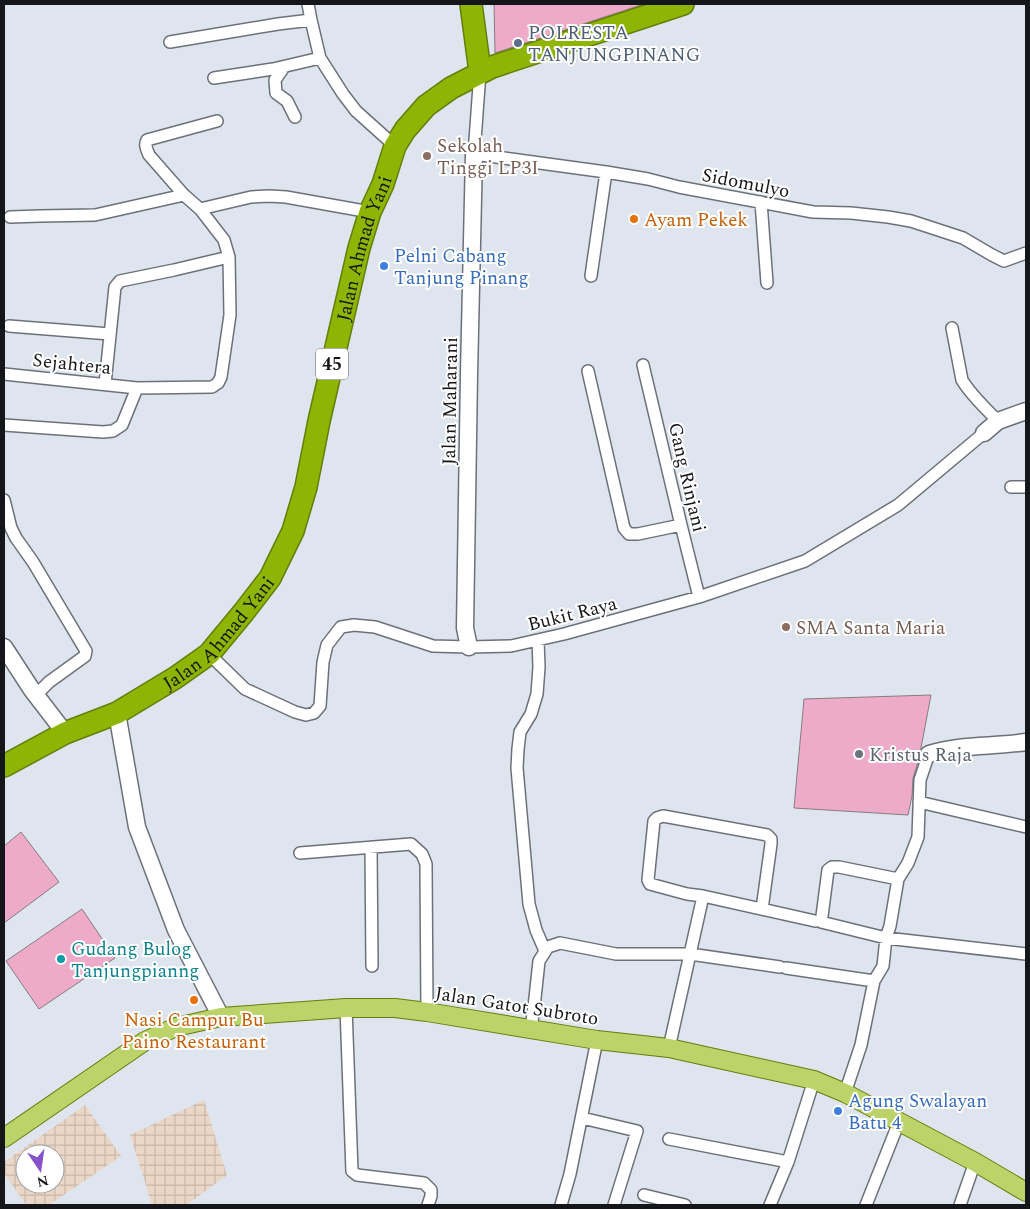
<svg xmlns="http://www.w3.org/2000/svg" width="1030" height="1209" font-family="Spectral,serif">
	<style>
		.industrial { fill: url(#industrial-grid); fill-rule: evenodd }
		.building { fill: #edabc9; stroke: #867c80 }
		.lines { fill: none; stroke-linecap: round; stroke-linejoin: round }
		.street-casing { stroke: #6c7179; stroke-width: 14 }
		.secondary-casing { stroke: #6c7179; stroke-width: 19 }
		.primary-casing { stroke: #647d0b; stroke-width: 20 }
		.highway-casing { stroke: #647d0b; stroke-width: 24 }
		.street { stroke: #fff; stroke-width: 11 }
		.secondary { stroke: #fff; stroke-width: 16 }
		.primary { stroke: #bbd368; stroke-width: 18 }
		.highway { stroke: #8eb503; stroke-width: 21 }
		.service-dot { fill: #5c6f8a; stroke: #fff; stroke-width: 2 }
		.education-dot { fill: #8d6e63; stroke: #fff; stroke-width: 2 }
		.food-dot { fill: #e8710a; stroke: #fff; stroke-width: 2 }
		.shop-dot { fill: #3f7fe0; stroke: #fff; stroke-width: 2 }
		.worship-dot { fill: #6b7280; stroke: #fff; stroke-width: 2 }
		.culture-dot { fill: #0f9aa8; stroke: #fff; stroke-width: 2 }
		.labels { text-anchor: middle; stroke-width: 4; stroke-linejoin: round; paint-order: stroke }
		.shield { fill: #fff; stroke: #5b5c5e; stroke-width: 1 }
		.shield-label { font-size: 18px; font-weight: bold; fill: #151619 }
		.service-label { font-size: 19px; fill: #4e5e75; stroke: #fff; text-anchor: start }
		.education-label { font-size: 19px; fill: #785e54; stroke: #fff; text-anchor: start }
		.street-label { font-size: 19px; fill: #151619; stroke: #fff }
		.food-label { font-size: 19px; fill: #c56008; stroke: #fff; text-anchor: start }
		.shop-label { font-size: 19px; fill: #366cbe; stroke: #fff; text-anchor: start }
		.worship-label { font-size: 19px; fill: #5b616d; stroke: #fff; text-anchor: start }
		.culture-label { font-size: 19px; fill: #0d838f; stroke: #fff; text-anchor: start }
	</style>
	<defs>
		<pattern id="industrial-grid" width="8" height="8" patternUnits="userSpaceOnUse" patternTransform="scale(1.25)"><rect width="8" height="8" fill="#ebd7c8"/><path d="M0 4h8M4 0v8" fill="none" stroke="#c9b8ab"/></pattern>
	</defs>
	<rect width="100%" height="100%" fill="#dfe5ee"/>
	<path class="industrial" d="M204 1100 227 1175 187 1205H152L130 1135Z
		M85 1105 121 1156 49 1205H26L4 1173V1162ZM25 1154H55V1184H25Z"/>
	<path class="building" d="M494 4H644L495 53Z
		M931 695 921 748 919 752V759L913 778 912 796 908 815 794 808 804 699Z
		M21 832 59 882 4 923V846Z
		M82 909 115 958 39 1009 6 961Z"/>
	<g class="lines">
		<g class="street-casing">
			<path id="street" d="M308 4 311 20 320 58 343 94 356 111 395 146
				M170 42 278 24 311 20
				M284 67 275 80 276 93 287 101 295 117
				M480 72 474 154 606 172 648 179 679 187 813 212 851 213 888 217 911 221 963 238 992 255 1004 261 1026 253
				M214 78 273 69 320 58
				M761 202 767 283
				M200 209 251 197 269 196 286 197 370 212
				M10 217 40 216 95 215 184 195
				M591 276 606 172
				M9 326 110 334
				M952 328 962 380C971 395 985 408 998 421
				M643 365 681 525 699 597
				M588 371 624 528 629 534H638L681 525
				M4 374 137 388 212 387 218 383 221 377 230 315 229 257 224 240 200 209 184 195 149 155C147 150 144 145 147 140L217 121
				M105 384 115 287 120 281 174 270 229 257
				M4 425 103 432 113 431 122 425 137 388
				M1011 487H1026
				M4 500 11 528 16 538 33 562 86 651 85 656 49 682 36 695
				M538 640 539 667 537 694 531 714 520 732 518 749 517 768 529 904 536 930 545 951
				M209 654 245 689 295 712 306 715 314 713 320 706 323 662 327 645 341 627 354 625 375 627 433 646 469 647 511 646 564 634 699 597 805 561 898 505 984 433
				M919 802 1026 827
				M371 847 372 966
				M300 853 411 844 422 854 426 864 427 1012
				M703 896 815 921
				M822 916 828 870 832 867H839L898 879
				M821 922 886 938 1026 954
				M786 968 874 981
				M346 1008 352 1171 357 1175 424 1183 431 1190V1196L428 1205
				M531 1029 535 998 539 961 548 947 560 943 616 954H690L780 967
				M669 1048 703 896 687 894 650 884 648 880 654 821 657 818 663 816 767 835 771 839V844L762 909
				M845 1093 861 1045 874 981 883 966 886 938 890 926 898 879 908 863 918 837 920 780 927 759
				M582 1118 637 1131 614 1205
				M669 1139 788 1162
				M644 1195 685 1205
				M561 1205 570 1174 597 1040
				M770 1205 788 1162 814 1080
				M866 1205 899 1122
				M960 1205 975 1162"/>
		</g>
		<g class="secondary-casing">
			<path id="secondary" d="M984 433 998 421 1026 411
				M4 647 32 690 65 733
				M469 647 465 628 469 374 474 154
				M117 713 137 827 176 930 221 1017
				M929 754C960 744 994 747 1026 742"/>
		</g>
		<g class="primary-casing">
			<path id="primary" d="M4 1138 145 1041 176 1027 221 1017 346 1008H395L427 1012 597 1040 669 1048 814 1080 845 1093 975 1162 1026 1192"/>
		</g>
		<g class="highway-casing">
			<g id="highway">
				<path d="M471 4 480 72"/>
				<path id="s1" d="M4 766 65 733 117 713 175 678 209 654 243 613 270 578 293 531 306 487 319 421 359 248 370 212 383 184 395 146 405 130 426 106 451 88 492 67 683 4"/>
			</g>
		</g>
		<use href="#street" class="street"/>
		<use href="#secondary" class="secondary"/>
		<use href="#primary" class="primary"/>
		<use href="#highway" class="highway"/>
	</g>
	<circle class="service-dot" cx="518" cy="43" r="5"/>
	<g class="education-dot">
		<circle cx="427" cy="156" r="5"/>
		<circle cx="786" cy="627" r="5"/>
	</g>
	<g class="food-dot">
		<circle cx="634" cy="219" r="5"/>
		<circle cx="194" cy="1000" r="5"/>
	</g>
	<g class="shop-dot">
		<circle cx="384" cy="266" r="5"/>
		<circle cx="838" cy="1111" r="5"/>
	</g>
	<circle class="worship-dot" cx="859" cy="754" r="5"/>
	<circle class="culture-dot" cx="61" cy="959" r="5"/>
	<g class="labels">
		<rect class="shield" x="316" y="348.5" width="32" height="31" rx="4"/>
		<g class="shield-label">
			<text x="332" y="370">45</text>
		</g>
		<g class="service-label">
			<text x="528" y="39">POLRESTA<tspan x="528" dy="22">TANJUNGPINANG</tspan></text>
		</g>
		<g class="education-label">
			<text x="437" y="152">Sekolah<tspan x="437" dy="22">Tinggi LP3I</tspan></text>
			<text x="796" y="634">SMA Santa Maria</text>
		</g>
		<g class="street-label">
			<text transform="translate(746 182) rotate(11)" y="7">Sidomulyo</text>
			<text dy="7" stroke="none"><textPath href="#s1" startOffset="676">Jalan Ahmad Yani</textPath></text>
			<text transform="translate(72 363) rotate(6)" y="7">Sejahtera</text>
			<text transform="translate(449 401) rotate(-89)" y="7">Jalan Maharani</text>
			<text transform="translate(688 477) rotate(77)" y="7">Gang Rinjani</text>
			<text transform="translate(572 613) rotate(-14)" y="7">Bukit Raya</text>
			<text dy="7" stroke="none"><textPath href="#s1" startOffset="256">Jalan Ahmad Yani</textPath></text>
			<text transform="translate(517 1005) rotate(9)" y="7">Jalan Gatot Subroto</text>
		</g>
		<g class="food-label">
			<text x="644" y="226">Ayam Pekek</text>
			<text x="194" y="1026" text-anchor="middle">Nasi Campur Bu<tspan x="194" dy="22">Paino Restaurant</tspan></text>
		</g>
		<g class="shop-label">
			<text x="394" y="262">Pelni Cabang<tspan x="394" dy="22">Tanjung Pinang</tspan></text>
			<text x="848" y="1107">Agung Swalayan<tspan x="848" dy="22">Batu 4</tspan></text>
		</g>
		<g class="worship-label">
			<text x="869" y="761">Kristus Raja</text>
		</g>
		<g class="culture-label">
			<text x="71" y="955">Gudang Bulog<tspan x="71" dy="22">Tanjungpianng</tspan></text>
		</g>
	</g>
	<rect width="1030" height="1209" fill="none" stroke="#151619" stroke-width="10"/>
	<g transform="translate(40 1169) rotate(167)"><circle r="24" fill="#ffffff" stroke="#a1a2a3"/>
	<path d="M0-4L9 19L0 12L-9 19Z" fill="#8752ca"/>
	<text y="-8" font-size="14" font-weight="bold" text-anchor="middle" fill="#151619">N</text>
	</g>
</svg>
